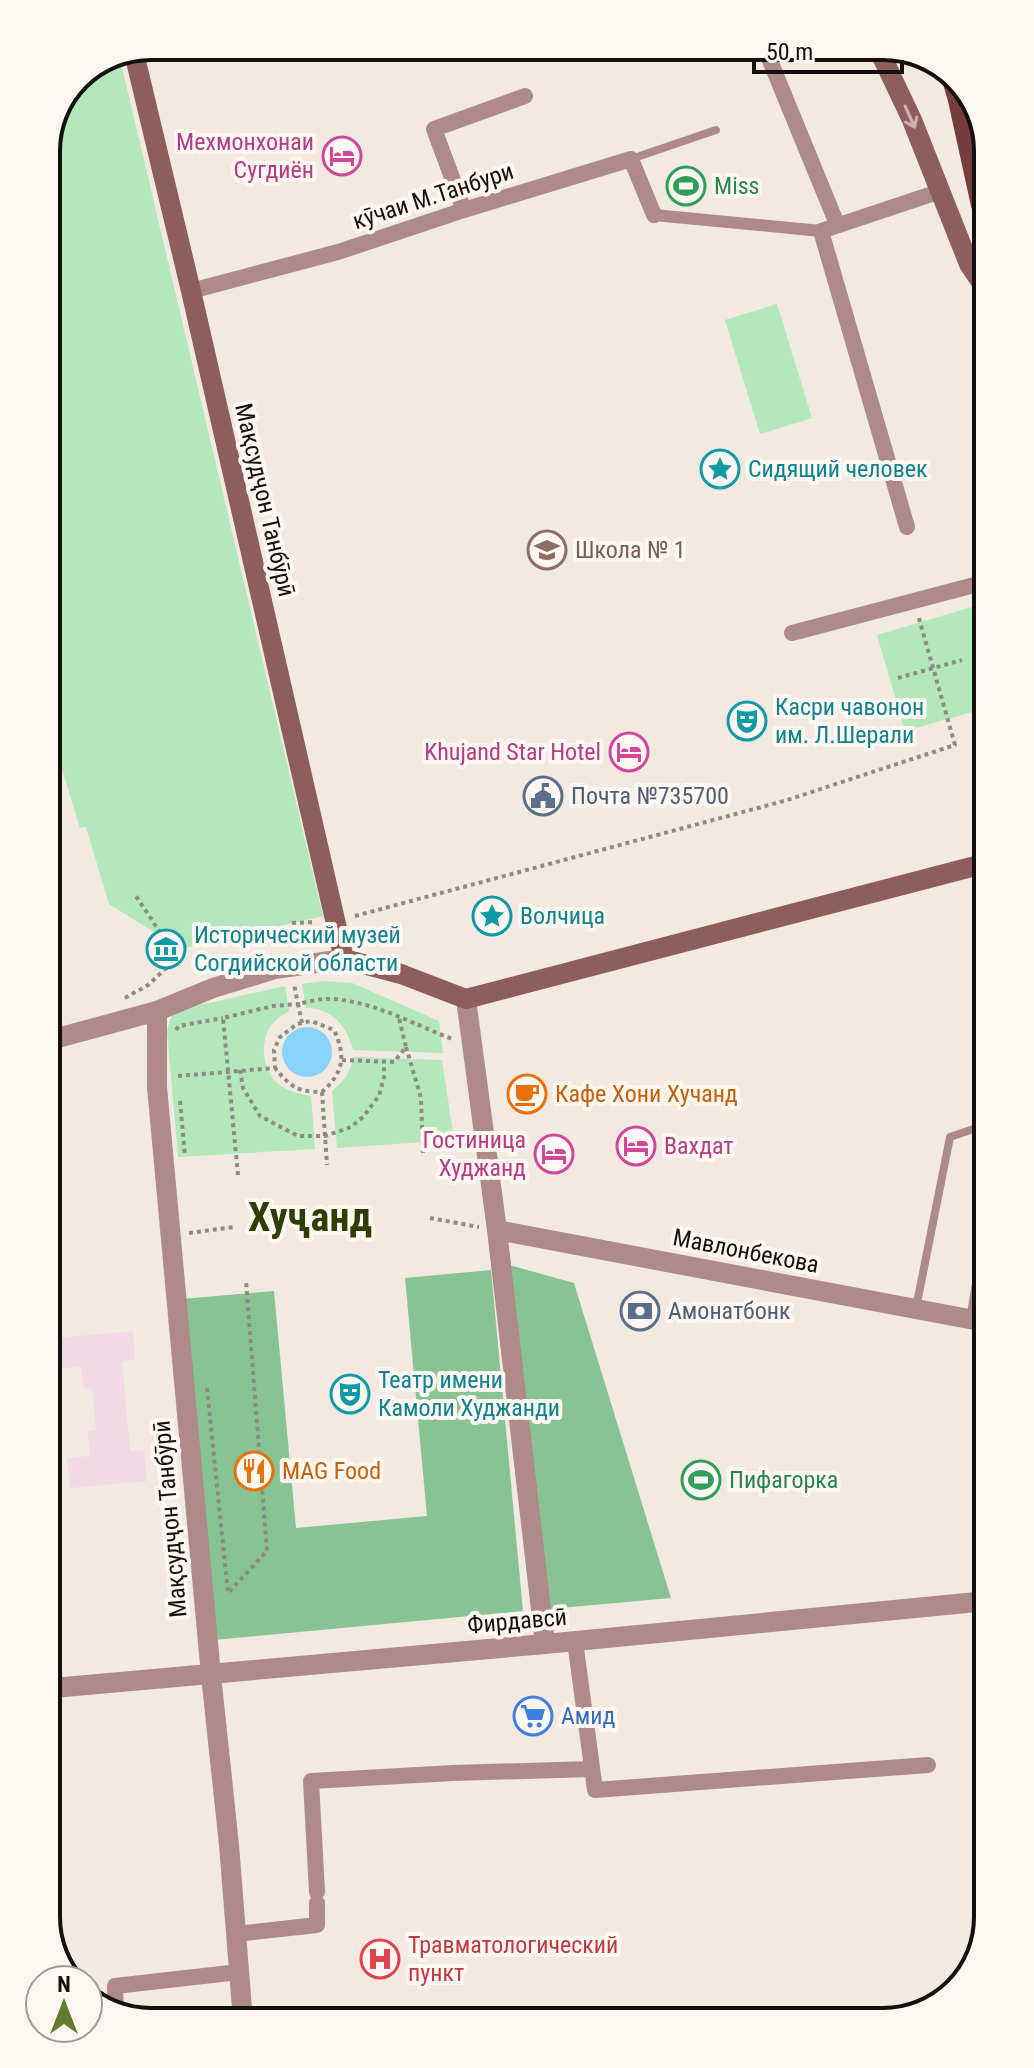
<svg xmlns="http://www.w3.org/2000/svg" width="1034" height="2068" font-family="'Roboto Condensed',sans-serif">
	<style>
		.education { fill: #f2d9e3 }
		.green { fill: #b2e8ba }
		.forest { fill: #88c493 }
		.water { fill: #88d4fb }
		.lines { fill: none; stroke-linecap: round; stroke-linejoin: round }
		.path { stroke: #908a84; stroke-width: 4; stroke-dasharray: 4 4; stroke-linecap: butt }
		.service { stroke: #ae8b89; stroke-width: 8 }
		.pedestrian { stroke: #ae8b89; stroke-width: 12 }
		.minor { stroke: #ae8b89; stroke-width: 16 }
		.tertiary { stroke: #ae8b89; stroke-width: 20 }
		.secondary { stroke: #8e5e5c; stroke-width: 20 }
		.primary { stroke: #753d3c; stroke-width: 20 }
		.oneway { stroke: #ccb2ad }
		.labels { text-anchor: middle; stroke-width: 8; stroke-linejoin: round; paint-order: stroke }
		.hotel-label { font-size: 24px; fill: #b23c85; stroke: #fef6f0; text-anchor: end }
		.leisure-label { font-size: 24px; fill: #27864d; stroke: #fef6f0; text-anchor: start }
		.street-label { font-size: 24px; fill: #14110e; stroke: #fef6f0 }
		.culture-label { font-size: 24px; fill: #0d838f; stroke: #fef6f0; text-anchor: start }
		.education-label { font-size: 24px; fill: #785e54; stroke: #fef6f0; text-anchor: start }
		.service-label { font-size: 24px; fill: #4e5e75; stroke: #fef6f0; text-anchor: start }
		.food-label { font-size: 24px; fill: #c56008; stroke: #fef6f0; text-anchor: start }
		.shop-label { font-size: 24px; fill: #366cbe; stroke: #fef6f0; text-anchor: start }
		.health-label { font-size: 24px; fill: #be3a42; stroke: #fef6f0; text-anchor: start }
		.town-label { font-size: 40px; font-weight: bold; fill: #2f3e05; stroke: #fef6f0 }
		.rim { fill: none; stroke: #14110e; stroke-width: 4 }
	</style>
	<rect width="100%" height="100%" fill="#f2e9e1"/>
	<path class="education" d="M133 1331 135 1360 122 1361 130 1451 144 1450 147 1481 70 1488 67 1458 90 1456 88 1431 96 1430 92 1389H84L81 1367 61 1368 58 1338Z"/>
	<path class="green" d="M120 59 323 916 181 949 109 904 86 827 80 828 49 726 46 145 77 77Z
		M777 304 812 418 760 434 725 320Z
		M982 604 983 709 905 731 877 635Z
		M324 981 352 983 439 1021 443 1053 353 1050C347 1026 332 1008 306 1008L302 984Z
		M285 986 289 1011C280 1017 271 1022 267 1033 260 1050 265 1076 281 1086 290 1092 301 1094 311 1096L315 1149 178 1157 167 1031 172 1015 178 1010Z
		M353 1057 442 1060 454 1140 337 1148 332 1091C343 1082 352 1071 353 1057Z"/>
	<path class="forest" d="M502 1263 574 1283 671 1598 538 1610Z
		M491 1270 523 1611 214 1640 182 1299 274 1291 296 1528 427 1516 405 1278Z"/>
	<path class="water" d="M282 1052a25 25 0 1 1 50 0a25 25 0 1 1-50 0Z"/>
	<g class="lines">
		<path class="path" d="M898 678 962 660
			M355 916 784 801 955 745 918 615
			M292 923 315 922
			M125 998 148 985 177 958 136 896
			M302 1023 298 1004C306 1002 315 1000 323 999 365 997 413 1024 452 1039
			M176 1030 179 1026 223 1018
			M406 1047 421 1098 423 1155
			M342 1060 394 1062 406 1047 399 1018
			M240 1070 243 1088 260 1116 298 1136H325L351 1127 363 1117 379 1096 384 1077V1061
			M178 1076 275 1068 274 1050 280 1037 297 1024 311 1021 334 1030C346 1056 344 1072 322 1092 297 1092 291 1087 275 1068
			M322 1092 327 1165
			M180 1101 185 1156
			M238 1175 223 1018 273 1006 298 1004 294 984
			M430 1218 479 1227
			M189 1233 234 1227
			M207 1388 228 1593 267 1551 246 1282"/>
		<path class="service" d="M631 159 716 130
			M916 1308 950 1137 985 1125"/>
		<path class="pedestrian" d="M654 215 821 231
			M972 1320 985 1241"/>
		<path class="minor" d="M764 46 837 224
			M464 210 434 129 525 96
			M191 291 338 252 464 210 631 159 654 215
			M907 527 821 231 941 191
			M792 633 982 583
			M575 1641 595 1790 928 1765
			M317 1892 311 1781 453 1773 592 1769
			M236 1934 317 1925V1903
			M116 2011 115 1986 239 1972"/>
		<path class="tertiary" d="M466 999 497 1230 545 1644
			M157 1011V1087L211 1675 229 1845 243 2021
			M50 1040 157 1011 213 988 275 969 344 959
			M497 1230 985 1322
			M53 1688 545 1644 987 1601"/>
		<path class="secondary" d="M877 46 912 120 969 264 981 282
			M134 53 191 291 344 959 401 974 466 999 983 864"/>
		<path class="primary" d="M950 72 958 100 981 205"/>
	</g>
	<defs><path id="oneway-shaft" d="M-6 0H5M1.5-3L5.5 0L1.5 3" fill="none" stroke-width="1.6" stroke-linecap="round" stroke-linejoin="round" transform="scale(2)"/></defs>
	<use class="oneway" href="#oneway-shaft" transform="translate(910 117) rotate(66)"/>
	<defs>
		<g id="hotel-ring" transform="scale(2)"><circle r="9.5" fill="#fef6f0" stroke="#d1479c" stroke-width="1.5"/><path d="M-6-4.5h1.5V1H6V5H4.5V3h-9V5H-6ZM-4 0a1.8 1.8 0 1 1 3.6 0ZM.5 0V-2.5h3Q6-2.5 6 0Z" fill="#d1479c"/></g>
		<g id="stadium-ring" transform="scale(2)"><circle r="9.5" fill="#fef6f0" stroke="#2e9e5b" stroke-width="1.5"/><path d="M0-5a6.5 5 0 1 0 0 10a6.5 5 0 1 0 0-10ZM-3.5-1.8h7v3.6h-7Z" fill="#2e9e5b"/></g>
		<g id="sight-ring" transform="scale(2)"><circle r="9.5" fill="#fef6f0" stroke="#0f9aa8" stroke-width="1.5"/><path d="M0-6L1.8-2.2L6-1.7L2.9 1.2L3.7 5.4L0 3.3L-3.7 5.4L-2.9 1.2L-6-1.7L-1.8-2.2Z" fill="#0f9aa8"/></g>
		<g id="school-ring" transform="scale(2)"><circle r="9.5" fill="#fef6f0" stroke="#8d6e63" stroke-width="1.5"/><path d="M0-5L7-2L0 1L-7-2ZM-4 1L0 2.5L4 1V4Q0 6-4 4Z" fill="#8d6e63"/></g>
		<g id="theatre-ring" transform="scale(2)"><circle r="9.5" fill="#fef6f0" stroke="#0f9aa8" stroke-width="1.5"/><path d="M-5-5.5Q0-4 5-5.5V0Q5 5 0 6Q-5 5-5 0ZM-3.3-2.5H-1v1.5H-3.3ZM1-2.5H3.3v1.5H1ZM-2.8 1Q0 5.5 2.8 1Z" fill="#0f9aa8"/></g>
		<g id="civic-ring" transform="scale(2)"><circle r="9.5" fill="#fef6f0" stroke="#5c6f8a" stroke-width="1.5"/><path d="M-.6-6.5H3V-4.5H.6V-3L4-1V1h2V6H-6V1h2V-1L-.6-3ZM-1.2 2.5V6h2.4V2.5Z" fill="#5c6f8a"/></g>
		<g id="museum-ring" transform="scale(2)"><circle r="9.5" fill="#fef6f0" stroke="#0f9aa8" stroke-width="1.5"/><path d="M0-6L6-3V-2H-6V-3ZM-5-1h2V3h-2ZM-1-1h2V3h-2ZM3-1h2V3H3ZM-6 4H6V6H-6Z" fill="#0f9aa8"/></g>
		<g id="cafe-ring" transform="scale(2)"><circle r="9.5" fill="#fef6f0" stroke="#e8710a" stroke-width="1.5"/><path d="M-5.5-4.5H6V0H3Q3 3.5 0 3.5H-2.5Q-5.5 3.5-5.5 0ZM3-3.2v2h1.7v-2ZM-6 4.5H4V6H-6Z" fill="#e8710a"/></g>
		<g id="bank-ring" transform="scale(2)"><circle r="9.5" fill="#fef6f0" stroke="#5c6f8a" stroke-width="1.5"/><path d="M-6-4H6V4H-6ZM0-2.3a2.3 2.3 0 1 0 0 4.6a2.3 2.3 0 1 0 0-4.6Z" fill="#5c6f8a"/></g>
		<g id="restaurant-ring" transform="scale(2)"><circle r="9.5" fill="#fef6f0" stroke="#e8710a" stroke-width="1.5"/><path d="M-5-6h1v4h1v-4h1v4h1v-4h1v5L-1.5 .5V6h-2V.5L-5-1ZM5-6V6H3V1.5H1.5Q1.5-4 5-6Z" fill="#e8710a"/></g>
		<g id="supermarket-ring" transform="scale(2)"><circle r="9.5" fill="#fef6f0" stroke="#3f7fe0" stroke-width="1.5"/><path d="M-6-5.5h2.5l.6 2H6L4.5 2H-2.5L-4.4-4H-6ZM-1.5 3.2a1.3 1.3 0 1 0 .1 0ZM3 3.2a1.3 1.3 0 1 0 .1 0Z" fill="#3f7fe0"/></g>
		<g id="hospital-ring" transform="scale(2)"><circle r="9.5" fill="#fef6f0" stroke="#e0444e" stroke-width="1.5"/><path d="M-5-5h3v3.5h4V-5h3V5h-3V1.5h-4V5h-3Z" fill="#e0444e"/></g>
	</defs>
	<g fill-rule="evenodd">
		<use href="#hotel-ring" x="342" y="156"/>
		<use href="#stadium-ring" x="686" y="186"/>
		<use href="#sight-ring" x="720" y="469"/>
		<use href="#school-ring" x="547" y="550"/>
		<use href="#theatre-ring" x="747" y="721"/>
		<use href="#hotel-ring" x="629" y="752"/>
		<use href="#civic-ring" x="543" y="796"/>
		<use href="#sight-ring" x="492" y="916"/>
		<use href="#museum-ring" x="166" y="949"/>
		<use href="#cafe-ring" x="527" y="1094"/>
		<use href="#hotel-ring" x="636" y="1146"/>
		<use href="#hotel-ring" x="554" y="1154"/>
		<use href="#bank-ring" x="640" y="1311"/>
		<use href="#theatre-ring" x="350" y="1394"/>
		<use href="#restaurant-ring" x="254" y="1471"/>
		<use href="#stadium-ring" x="701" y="1480"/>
		<use href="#supermarket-ring" x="533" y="1716"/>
		<use href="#hospital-ring" x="380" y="1959"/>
	</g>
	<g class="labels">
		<g class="hotel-label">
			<text x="314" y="150">Мехмонхонаи<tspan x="314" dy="28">Сугдиён</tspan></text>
			<text x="601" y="760">Khujand Star Hotel</text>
			<text x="526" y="1148">Гостиница<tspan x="526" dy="28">Худжанд</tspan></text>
			<text x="664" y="1154" text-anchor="start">Вахдат</text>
		</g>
		<g class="leisure-label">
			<text x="714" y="194">Miss</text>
			<text x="729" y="1488">Пифагорка</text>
		</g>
		<g class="street-label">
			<text transform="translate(433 196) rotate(-18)" y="8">кӯчаи М.Танбури</text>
			<text transform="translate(265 500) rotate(77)" y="8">Мақсудҷон Танбӯрӣ</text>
			<text transform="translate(746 1251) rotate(11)" y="8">Мавлонбекова</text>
			<text transform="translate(170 1519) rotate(-95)" y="8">Мақсудҷон Танбӯрӣ</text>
			<text transform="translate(517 1621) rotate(-5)" y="8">Фирдавсӣ</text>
		</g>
		<g class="culture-label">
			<text x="748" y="477">Сидящий человек</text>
			<text x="775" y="715">Касри чавонон<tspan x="775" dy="28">им. Л.Шерали</tspan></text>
			<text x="520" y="924">Волчица</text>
			<text x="194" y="943">Исторический музей<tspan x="194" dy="28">Согдийской области</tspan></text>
			<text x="378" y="1388">Театр имени<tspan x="378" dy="28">Камоли Худжанди</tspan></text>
		</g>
		<g class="education-label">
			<text x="575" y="558">Школа № 1</text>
		</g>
		<g class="service-label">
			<text x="571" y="804">Почта №735700</text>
			<text x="668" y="1319">Амонатбонк</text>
		</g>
		<g class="food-label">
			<text x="555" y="1102">Кафе Хони Хучанд</text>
			<text x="282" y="1479">MAG Food</text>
		</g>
		<g class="shop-label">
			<text x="561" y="1724">Амид</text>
		</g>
		<g class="health-label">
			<text x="408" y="1953">Травматологический<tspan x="408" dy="28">пункт</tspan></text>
		</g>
		<g class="town-label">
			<text x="310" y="1231">Хуҷанд</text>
		</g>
	</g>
	<path d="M0 0H1034V2068H0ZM151 60H883A91 91 0 0 1 974 151V1917A91 91 0 0 1 883 2008H151A91 91 0 0 1 60 1917V151A91 91 0 0 1 151 60Z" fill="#fef6f0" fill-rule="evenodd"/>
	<path class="rim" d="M151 60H883A91 91 0 0 1 974 151V1917A91 91 0 0 1 883 2008H151A91 91 0 0 1 60 1917V151A91 91 0 0 1 151 60Z"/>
	<g transform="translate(64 2004)"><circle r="38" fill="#fef6f0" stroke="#a09a96" stroke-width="2"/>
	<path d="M0-6L14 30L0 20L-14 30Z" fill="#637b2d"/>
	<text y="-12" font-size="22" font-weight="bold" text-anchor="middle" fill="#14110e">N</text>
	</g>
	<path d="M754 60v12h148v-12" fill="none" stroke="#14110e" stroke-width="4"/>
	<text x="766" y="60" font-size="24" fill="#14110e" stroke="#fef6f0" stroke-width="6" paint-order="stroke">50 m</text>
</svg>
